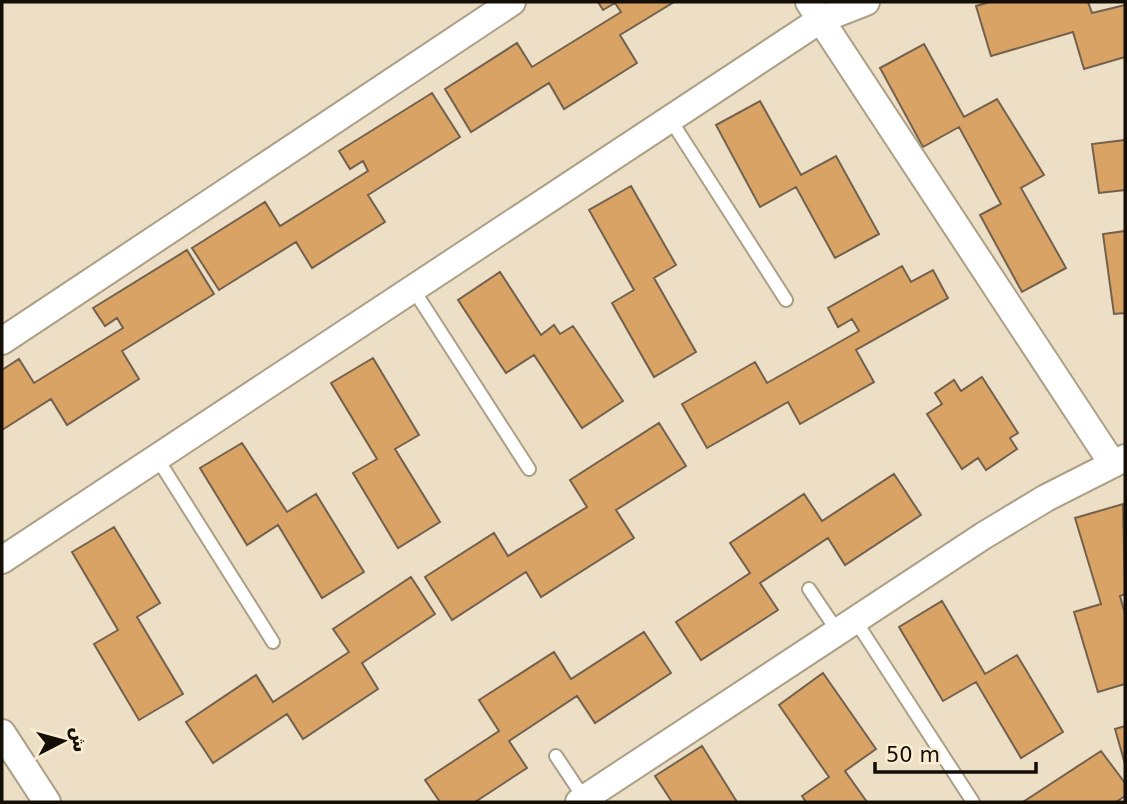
<svg xmlns="http://www.w3.org/2000/svg" width="1127" height="804" font-family="'DejaVu Sans','Noto Naskh Arabic',sans-serif">
	<style>
		.building { fill: #d8a365; stroke: #73614d; stroke-width: 2 }
		.lines { fill: none; stroke-linecap: round; stroke-linejoin: round }
		.service-casing { stroke: #ac9f86; stroke-width: 16 }
		.minor-casing { stroke: #ac9f86; stroke-width: 30 }
		.service { stroke: #fff; stroke-width: 12 }
		.minor { stroke: #fff; stroke-width: 26 }
	</style>
	<rect width="100%" height="100%" fill="#eddfc5"/>
	<path class="building" d="M598 2H674L620 35 637 63 564 109 549 83 471 132 445 89 517 43 532 67 621 12 615 3 603 10Z
		M990 2H1088L1092 13 1125 5V57L1084 69 1073 32 991 56 976 6Z
		M924 44 964 117 997 99 1044 175 1021 188 1066 268 1022 292 980 215 1001 204 959 127 923 147 880 68Z
		M432 93 460 137 368 195 385 222 312 268 296 242 219 290 192 248 265 202 280 226 368 171 363 161 350 169 339 151Z
		M760 101 801 175 836 156 879 234 835 258 796 187 760 207 716 125Z
		M1125 140V190L1099 193 1092 144Z
		M631 186 676 265 654 278 696 352 654 377 612 303 634 290 589 210Z
		M1125 231V313L1114 314 1103 234Z
		M187 250 214 294 122 351 139 379 67 425 51 399 2 430V370L19 359 34 383 123 328 117 318 105 326 93 308Z
		M902 266 911 282 933 270 948 298 856 350 874 382 800 424 788 402 707 448 682 404 755 362 767 383 859 331 852 319 838 327 828 308Z
		M500 272 541 335 554 325 560 334 573 326 623 401 582 428 534 355 506 373 458 300Z
		M373 358 419 435 395 449 440 522 398 548 353 473 377 459 331 383Z
		M982 377 1018 433 1010 438 1017 449 986 470 978 458 962 469 927 414 942 404 935 393 954 380 961 391Z
		M659 423 686 466 616 510 634 538 541 597 526 572 452 620 425 577 494 533 508 556 587 507 570 480Z
		M242 443 287 512 316 494 364 572 322 598 278 525 247 545 200 468Z
		M894 474 921 515 845 565 828 538 760 583 778 610 701 660 676 622 750 573 730 543 804 494 822 521Z
		M1123 504 1125 594 1120 596 1125 614V684L1098 692 1074 612 1101 604 1075 518Z
		M114 527 160 603 137 617 183 694 139 720 94 644 118 630 72 552Z
		M411 577 435 614 362 663 378 689 303 739 287 714 213 763 186 722 256 675 273 702 349 652 333 629Z
		M942 601 985 674 1017 655 1063 732 1021 758 976 682 943 701 899 627Z
		M644 632 671 673 595 723 577 696 509 741 527 768 475 802H440L425 780 499 731 479 700 554 652 571 679Z
		M823 673 876 749 845 771 867 802H806L802 796 829 777 779 705Z
		M1125 726V764L1115 729Z
		M702 746 737 802H672L655 776Z
		M1101 751 1125 783V796L1116 802H1023Z"/>
	<g class="lines">
		<g class="service-casing">
			<path id="service" d="M670 119 786 300
				M413 289 529 469
				M157 458 273 642
				M809 589 838 632
				M855 620 973 802
				M556 756 584 798"/>
		</g>
		<g class="minor-casing">
			<path id="minor" d="M809 2 1112 463
				M2 341 512 2
				M2 560 820 20 866 2
				M2 733 47 802
				M579 802 983 536 1046 498 1125 458"/>
		</g>
		<use href="#service" class="service"/>
		<use href="#minor" class="minor"/>
	</g>
	<rect width="1127" height="804" fill="none" stroke="#130e06" stroke-width="7"/>
	<g transform="translate(63 741) rotate(84)" stroke="#fbecd2" stroke-width="5" paint-order="stroke">
	<path d="M0-5L12 26L0 18L-12 26Z" fill="#130e06"/>
	<text y="-10" font-size="19" font-weight="bold" text-anchor="middle" fill="#130e06">ش</text>
	</g>
	<path d="M875 762v10h161v-10" fill="none" stroke="#130e06" stroke-width="3.5"/>
	<text x="886" y="762" font-size="21" fill="#130e06" stroke="#fbecd2" stroke-width="5" paint-order="stroke">50 m</text>
</svg>
